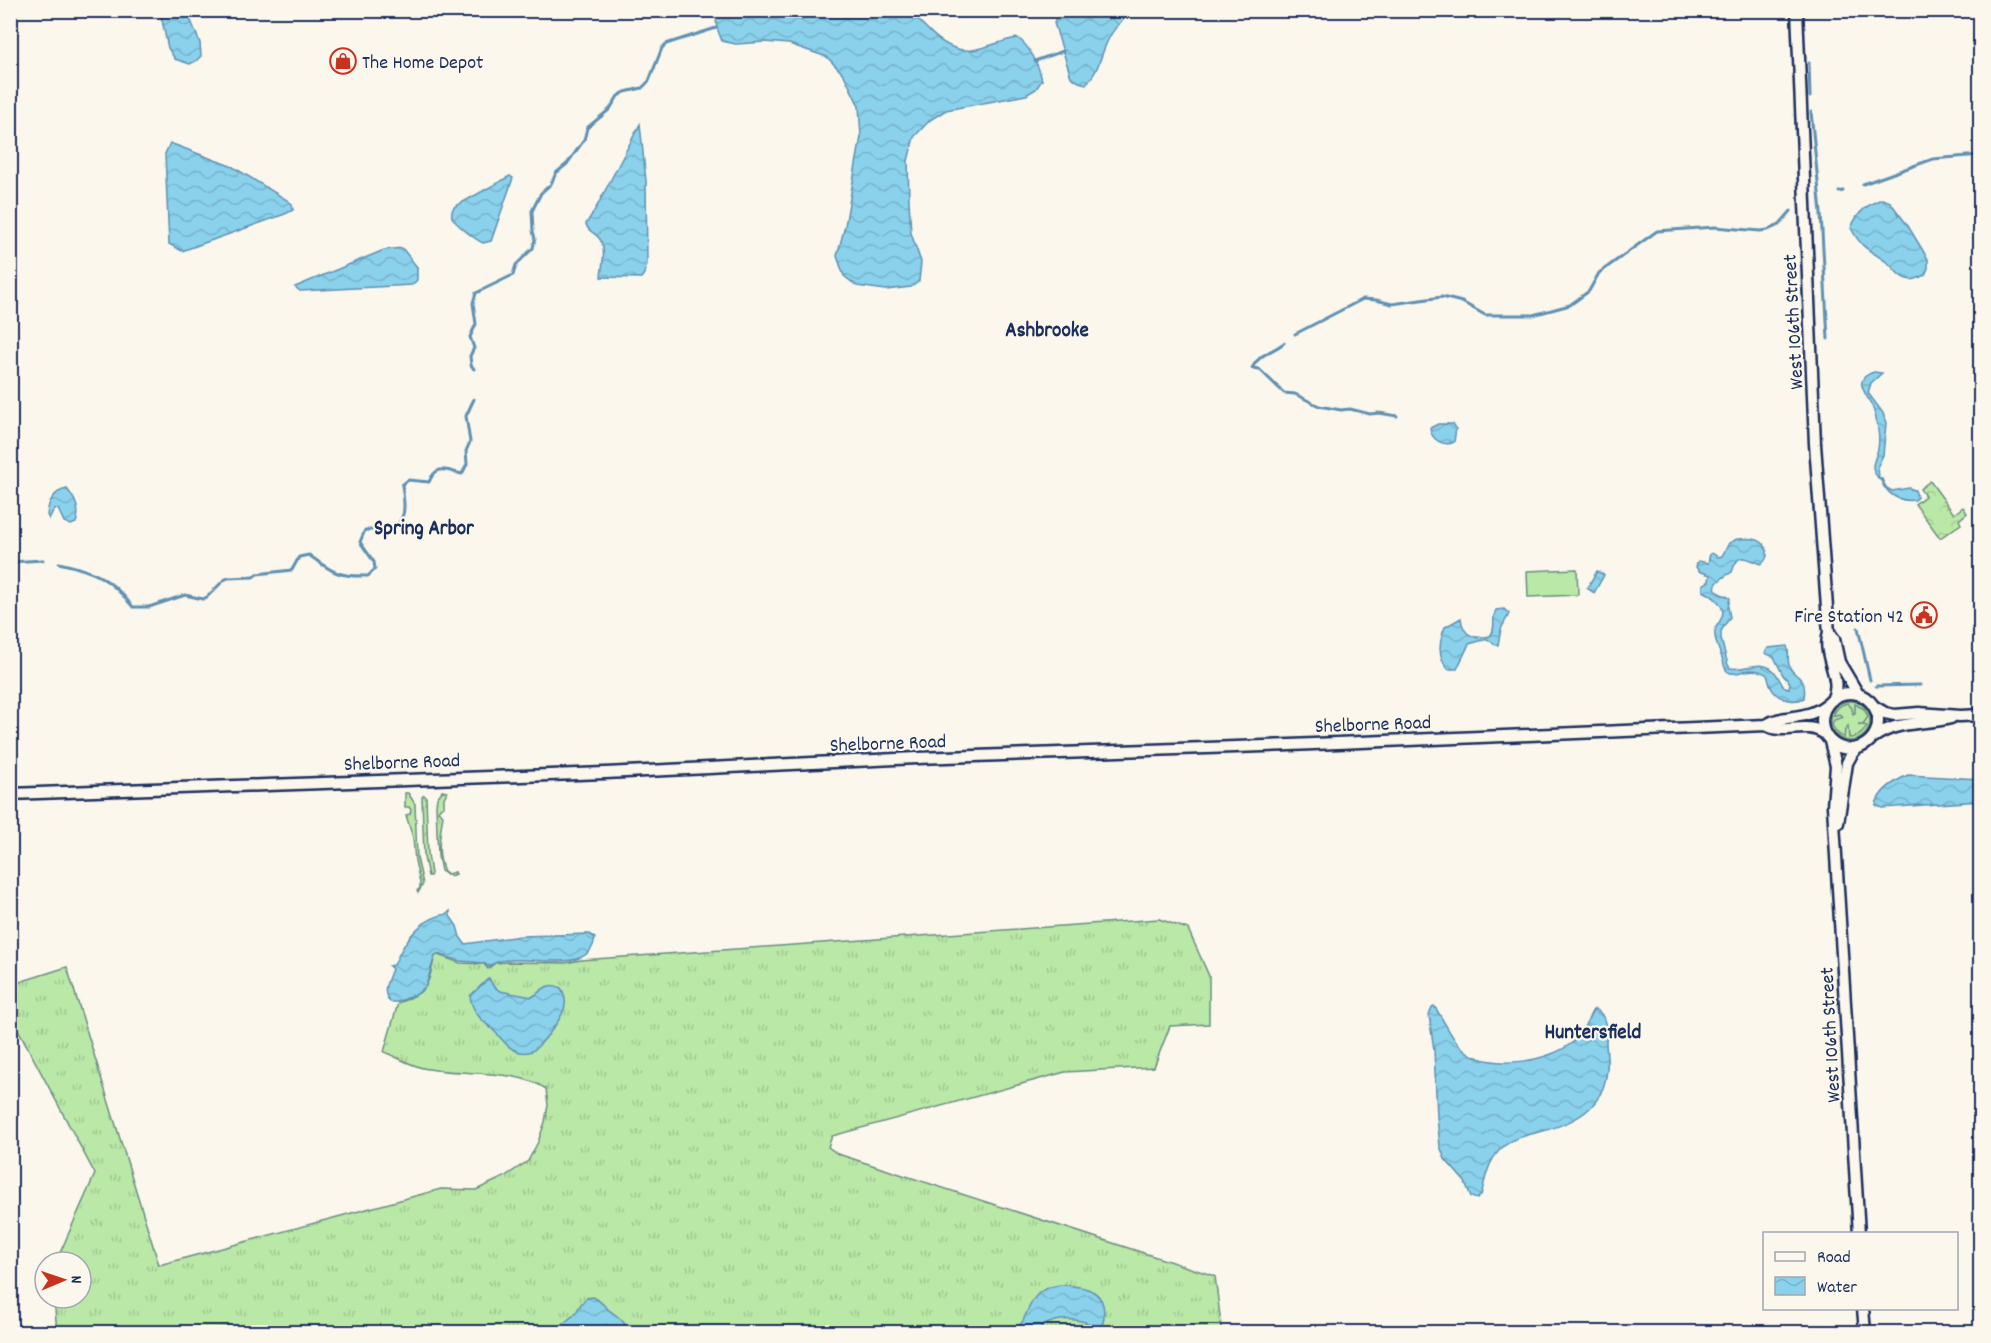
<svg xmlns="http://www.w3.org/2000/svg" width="1991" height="1343" font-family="Dekko,sans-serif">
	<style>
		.grass { fill: url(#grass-tufts); stroke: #6a8c82; stroke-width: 1.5 }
		.park { fill: url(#park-crowns); stroke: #6a8c82; stroke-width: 1.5 }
		.garden { fill: #bae8a6; stroke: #6a8c82; stroke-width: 1.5 }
		.water { fill: url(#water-waves); stroke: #5e90b3; stroke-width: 1.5 }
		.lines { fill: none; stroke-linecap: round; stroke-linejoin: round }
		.stream { stroke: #5e90b3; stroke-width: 3 }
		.minor-casing { stroke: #1b2f5e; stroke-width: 15 }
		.minor { stroke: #fbf7ec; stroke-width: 10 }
		.labels { text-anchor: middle; stroke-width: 4.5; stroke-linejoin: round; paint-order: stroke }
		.poi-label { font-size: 20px; fill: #1b2f5e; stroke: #fbf7ec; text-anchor: start }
		.street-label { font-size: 20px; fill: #1b2f5e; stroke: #fbf7ec }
		.neighbourhood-label { font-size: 21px; font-weight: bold; fill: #1b2f5e; stroke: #fbf7ec }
	</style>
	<defs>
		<pattern id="grass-tufts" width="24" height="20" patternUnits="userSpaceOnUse" patternTransform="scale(1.5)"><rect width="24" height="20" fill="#bae8a6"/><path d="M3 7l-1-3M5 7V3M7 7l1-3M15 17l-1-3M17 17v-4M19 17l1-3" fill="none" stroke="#9fc791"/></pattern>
		<pattern id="park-crowns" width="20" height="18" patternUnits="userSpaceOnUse" patternTransform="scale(1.5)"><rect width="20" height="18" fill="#bae8a6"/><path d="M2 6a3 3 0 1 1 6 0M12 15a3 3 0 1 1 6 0" fill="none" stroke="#9fc791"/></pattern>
		<pattern id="water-waves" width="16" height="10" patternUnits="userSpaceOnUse" patternTransform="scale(1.5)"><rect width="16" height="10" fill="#8ad1eb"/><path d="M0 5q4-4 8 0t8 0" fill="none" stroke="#76b4cc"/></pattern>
	</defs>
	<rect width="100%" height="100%" fill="#fbf7ec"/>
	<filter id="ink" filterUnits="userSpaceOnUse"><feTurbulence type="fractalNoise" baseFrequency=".0167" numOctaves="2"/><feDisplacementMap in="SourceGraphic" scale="12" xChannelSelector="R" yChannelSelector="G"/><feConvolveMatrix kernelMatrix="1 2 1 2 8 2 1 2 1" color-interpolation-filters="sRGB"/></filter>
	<g filter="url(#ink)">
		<path class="grass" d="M1830 721a20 20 0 1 1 40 0a20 20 0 1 1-40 0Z
			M442 791 447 792 444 798V806L440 808 438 811 443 815C440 833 436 854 444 871L448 874 455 872 456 874 450 876 441 871 438 856 436 805 437 798Z
			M405 793H408L415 804 417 858 423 884 418 893 417 891 420 888V883L415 861 413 838 406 815 410 814 411 810 409 807H405Z
			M424 795 426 797 428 854 431 874 430 876H428L424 857 422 797Z
			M1159 919 1188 929 1209 976V1024L1170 1026 1154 1067 1065 1072 832 1136 828 1147 838 1154 1215 1276 1222 1332H57L54 1298H81V1262H56L95 1174 11 1016 10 985 67 967 159 1265 441 1189 476 1190 504 1177 528 1161 538 1142 545 1122 548 1105 546 1089C517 1068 459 1076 423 1068 410 1065 397 1057 384 1052L398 1003C429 991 427 987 435 956L438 955 460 963 484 964 488 969 495 963 507 962 565 963 581 960Z"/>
		<path class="park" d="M1930 481 1954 514 1963 507 1967 513 1959 520 1961 524 1940 538 1915 504 1925 496 1920 489Z"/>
		<path class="garden" d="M1577 569 1578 595 1528 597 1527 571Z
			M1847 703 1852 708 1853 714 1855 713V704L1864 709 1868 717 1863 724H1858L1867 726C1863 734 1858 738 1849 738L1848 726 1845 729 1844 738 1836 732 1832 725 1834 720 1843 717 1839 714 1833 716C1836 708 1840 705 1847 703Z"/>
		<path class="water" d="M160 11H187L200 43 201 56 196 61 190 64 175 59 168 48Z
			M721 11H910C926 28 945 53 972 50 987 48 1002 40 1018 38 1031 48 1038 64 1042 80L1036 89 1026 95 946 110 930 120 914 137 908 161 909 201 911 233 921 262 919 281 911 287 886 290 857 286 844 276 837 256 845 226 861 137 859 106 844 75 827 57 789 44 765 42 736 44 722 41C718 31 712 19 721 11Z
			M1058 11H1134C1124 18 1113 29 1108 40 1100 56 1099 72 1086 84L1079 82 1071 77 1054 23Z
			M640 124 646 181 647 264 644 274 641 278 601 277C602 265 607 248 599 238 594 232 588 232 586 224L596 208Z
			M170 143 233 167 287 200 292 204 293 210 285 214 182 251 169 244 165 154Z
			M510 176 513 178 491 241 483 243C476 240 455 224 452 217 451 213 452 210 454 207Z
			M1882 199 1890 202 1908 226 1928 259V268L1925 275C1919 278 1914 281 1907 279 1899 277 1895 269 1889 264 1871 250 1862 250 1851 228 1857 213 1866 205 1882 199Z
			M402 248 417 267V280L412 285 300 291 295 287 384 250Z
			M1874 372 1882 373 1871 383 1868 393 1883 413 1886 423 1883 455 1878 466 1879 479C1868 466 1875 462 1878 449 1879 443 1879 436 1878 430 1877 422 1875 413 1872 406 1866 393 1851 379 1874 372Z
			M1438 424H1453L1456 428 1454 442C1444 447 1431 440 1430 428Z
			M1885 487 1892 491 1909 488 1915 490 1917 497 1915 500C1903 502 1891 497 1885 487Z
			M67 489C75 499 81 510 76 523L71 525 64 522 58 509H54L49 519 47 515C48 502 54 491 67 489Z
			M1737 539C1742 539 1748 538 1753 539 1766 540 1773 556 1761 564 1744 557 1738 552 1732 572 1725 576 1706 586 1721 594 1724 595 1727 596 1730 598L1728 607 1730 617 1721 631V639L1728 665 1730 668C1745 671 1760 659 1773 670 1778 675 1780 682 1784 687L1789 688 1790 683 1783 675 1774 657 1765 653 1768 648 1787 646C1790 653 1787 658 1789 665 1792 678 1808 674 1804 698 1794 703 1778 700 1772 689 1769 685 1769 680 1767 675 1749 663 1736 679 1727 671 1724 669 1724 662 1722 658 1719 649 1714 642 1715 631 1715 626 1719 624 1721 619 1728 606 1712 595 1703 591V585L1709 581 1710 575 1699 571 1696 567 1697 563 1699 561 1708 563 1710 554 1712 553 1718 557 1722 556 1729 543Z
			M1597 571 1604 575 1594 593 1587 588Z
			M1504 609 1509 614 1501 629 1498 645H1496L1487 639 1469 644 1457 669H1448C1437 656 1439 642 1445 627L1461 618C1463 635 1473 640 1490 636 1497 629 1491 619 1496 610Z
			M1908 775 1980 779V801L1882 808 1876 805C1879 790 1895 781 1908 775Z
			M450 911V916L457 926 460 937 465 944 521 936 589 934 595 938C589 982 512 946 488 967L484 963 460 961 438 954 435 955 426 986 417 994 398 1002H390C381 991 387 983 392 969L389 966 394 965C404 941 420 918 447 914Z
			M489 978 493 986 500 991 532 997C543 990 548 981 561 988 564 993 566 999 565 1005 564 1016 545 1040 537 1047 533 1052 526 1053 520 1052 508 1050 501 1037 492 1029 481 1020 472 1011 470 996Z
			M1434 1006C1445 1021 1451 1040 1466 1051 1491 1071 1551 1062 1574 1041 1583 1033 1587 1020 1593 1010L1595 1009C1606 1014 1607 1030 1606 1041 1606 1050 1608 1060 1607 1069 1604 1108 1576 1122 1543 1131 1529 1135 1515 1137 1504 1146 1488 1159 1486 1177 1481 1195L1477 1199 1471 1197 1465 1182 1445 1159 1440 1146 1437 1117 1434 1050 1429 1015 1432 1007Z
			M1060 1285C1087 1286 1109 1290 1103 1323 1100 1326 1099 1327 1094 1326 1091 1325 1088 1323 1085 1322 1070 1318 1054 1319 1041 1327L1039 1332H996C1004 1331 1012 1331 1019 1326 1023 1323 1024 1318 1026 1314 1034 1295 1040 1288 1060 1285Z
			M593 1297C600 1300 603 1305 609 1310 620 1318 623 1320 630 1332H558L559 1327 575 1314 581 1304 587 1298Z"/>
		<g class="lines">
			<path class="stream" d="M1035 61 1063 51
				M1809 63 1810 97
				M1811 112 1821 213 1828 339
				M1863 184 1933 159 1980 155
				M1839 192 1843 191
				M1295 334 1363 299 1376 300 1392 304 1442 297 1462 302 1485 315H1533L1570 305 1589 291 1599 273 1657 231 1715 227 1760 231 1768 230 1779 225 1791 211
				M1284 343C1272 352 1259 354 1252 368L1259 369 1284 393 1295 394 1319 406 1341 410 1350 409 1370 414 1379 413 1397 416
				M474 369 471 365 470 356 474 348 470 337 476 324 473 303 476 293 513 275 516 265 533 248 535 239 533 231 532 211 541 193 551 184 556 173 567 164 584 140 587 128 610 109 618 96 625 92 642 88 649 81 662 48 666 44 716 28
				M1881 479 1885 487
				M10 562 43 560
				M59 563C95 571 110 578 133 607H149L185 595 203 599 207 597 224 580 228 578 253 577 257 574 292 570 299 557 309 555C332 572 338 577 368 576L375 569 374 562 360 542 365 530H375L388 533C408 518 405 508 402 485L408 480 429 482C437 463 446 471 462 474L467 464 466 451 470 442 466 416 474 399
				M1858 628 1870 680
				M1876 686 1920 685"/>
			<g class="minor-casing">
				<path id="minor" d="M1797 10 1815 444 1828 621 1829 632 1834 639 1839 662 1858 694
					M1829 632C1821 657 1844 678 1832 700
					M1822 721a28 28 0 1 1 56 0a28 28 0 1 1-56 0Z
					M1875 707 1885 713 1895 715 1919 713 1960 716 1980 715
					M1766 725C1785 713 1805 722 1827 704
					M1874 737C1898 720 1924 725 1951 718
					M1830 741 1836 766 1833 806 1859 1234
					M10 794 605 773 917 758 1290 745 1766 725C1786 736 1805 720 1825 734
					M1838 823 1847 763 1853 752 1858 748
					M1863 1308 1865 1332"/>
			</g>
			<use href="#minor" class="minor"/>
		</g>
	</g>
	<defs>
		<g id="shop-ring" transform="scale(1.35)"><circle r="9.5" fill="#fbf7ec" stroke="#c8321e" stroke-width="1.5"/><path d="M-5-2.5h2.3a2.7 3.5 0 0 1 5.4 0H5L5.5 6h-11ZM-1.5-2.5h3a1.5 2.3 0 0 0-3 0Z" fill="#c8321e"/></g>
		<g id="civic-ring" transform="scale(1.35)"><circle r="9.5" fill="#fbf7ec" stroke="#c8321e" stroke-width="1.5"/><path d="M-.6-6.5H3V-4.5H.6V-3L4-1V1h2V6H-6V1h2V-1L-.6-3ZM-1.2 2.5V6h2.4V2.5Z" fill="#c8321e"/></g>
	</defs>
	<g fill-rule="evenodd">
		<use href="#shop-ring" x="343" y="61"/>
		<use href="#civic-ring" x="1924" y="615"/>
	</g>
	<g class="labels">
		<g class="poi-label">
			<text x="362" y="68">The Home Depot</text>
			<text x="1904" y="622" text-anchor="end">Fire Station 42</text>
		</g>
		<g class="street-label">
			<text transform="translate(1792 322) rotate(-93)" y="7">West 106th Street</text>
			<text transform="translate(1373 723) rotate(-2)" y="7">Shelborne Road</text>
			<text transform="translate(888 742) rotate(-2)" y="7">Shelborne Road</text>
			<text transform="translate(402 761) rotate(-2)" y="7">Shelborne Road</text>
			<text transform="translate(1829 1035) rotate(-93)" y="7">West 106th Street</text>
		</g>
		<g class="neighbourhood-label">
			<text x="1047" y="336">Ashbrooke</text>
			<text x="424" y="534">Spring Arbor</text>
			<text x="1593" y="1038">Huntersfield</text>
		</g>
	</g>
	<rect width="1991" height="1343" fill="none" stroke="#fbf7ec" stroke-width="36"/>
	<rect x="18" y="18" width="1955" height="1307" fill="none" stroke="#1b2f5e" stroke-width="2" filter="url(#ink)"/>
	<rect x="1763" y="1232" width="195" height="78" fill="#fbf7ec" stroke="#a1a7b3" stroke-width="1.5"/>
	<rect x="1775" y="1252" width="30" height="9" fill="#fbf7ec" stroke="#a1a7b3" stroke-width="1.5"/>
	<text x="1817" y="1262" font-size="18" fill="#1b2f5e">Road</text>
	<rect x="1775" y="1277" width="30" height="18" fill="url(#water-waves)" stroke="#a1a7b3" stroke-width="1.5"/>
	<text x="1817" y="1292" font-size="18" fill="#1b2f5e">Water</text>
	<g transform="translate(63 1280) rotate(88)"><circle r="28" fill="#fbf7ec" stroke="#a1a7b3" stroke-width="1.5"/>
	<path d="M0-4.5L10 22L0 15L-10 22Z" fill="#c8321e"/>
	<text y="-9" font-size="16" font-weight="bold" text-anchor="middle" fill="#1b2f5e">N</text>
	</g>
</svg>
